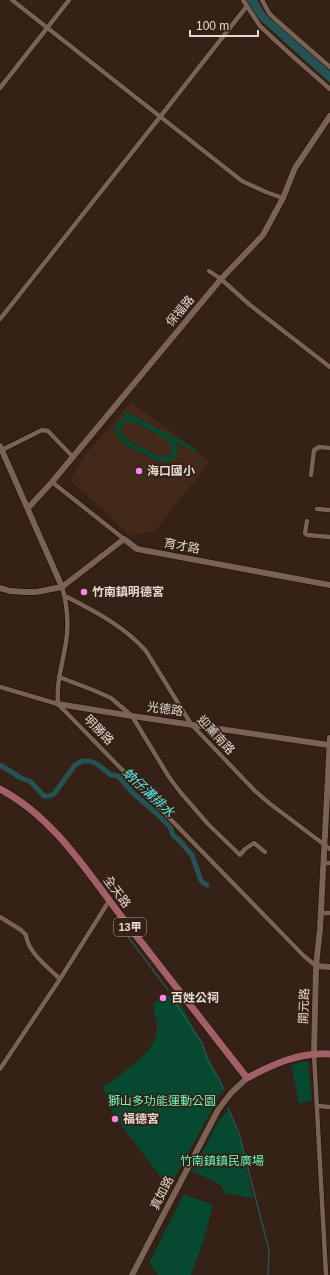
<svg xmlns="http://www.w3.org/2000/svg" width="330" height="1275" font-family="Arial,'Noto Sans TC',sans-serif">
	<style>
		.built { fill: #42291a }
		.green { fill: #074830; fill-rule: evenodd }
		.water { fill: #255353 }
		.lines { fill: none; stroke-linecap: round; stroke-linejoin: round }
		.stream { stroke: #255353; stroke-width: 1.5 }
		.canal { stroke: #255353; stroke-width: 5 }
		.street-casing { stroke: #1c0a02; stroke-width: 5.5 }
		.secondary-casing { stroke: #1c0a02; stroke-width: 7 }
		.primary-casing { stroke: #1c0a02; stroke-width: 8 }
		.street { stroke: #7a6255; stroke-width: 4.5 }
		.secondary { stroke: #7a6255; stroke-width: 6 }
		.primary { stroke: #a26066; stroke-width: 7 }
		.poi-dot { fill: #f788eb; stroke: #352115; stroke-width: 1.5 }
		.labels { text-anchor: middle; stroke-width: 3.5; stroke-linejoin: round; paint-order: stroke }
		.shield { fill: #352115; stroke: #b1a299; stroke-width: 1 }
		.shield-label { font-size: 11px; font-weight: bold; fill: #e6d9d1 }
		.street-label { font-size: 12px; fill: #e6d9d1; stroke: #352115 }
		.poi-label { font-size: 12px; font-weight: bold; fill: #e6d9d1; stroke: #352115; text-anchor: start }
		.park-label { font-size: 12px; fill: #67fcbd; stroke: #352115 }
		.water-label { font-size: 13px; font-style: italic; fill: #58eeef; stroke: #352115 }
	</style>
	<rect width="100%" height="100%" fill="#352115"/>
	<path class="built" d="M131 402 195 449 209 463 155 531 131 536 70 480 86 454Z"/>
	<path class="green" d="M126 412 197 449 195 452 176 442 178 449C174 473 152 458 140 452 134 449 125 446 121 441 112 432 114 420 127 417L124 415ZM126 422 136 423 168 440 172 447V453L167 456 160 457 126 440 121 432 122 424Z
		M165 996H170L174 1001H179L202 1043 223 1089 169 1188 114 1116 103 1087C120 1075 156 1053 157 1030 158 1023 154 1013 153 1006 156 1000 159 998 165 996Z
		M308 1061 312 1100 299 1104 291 1065Z
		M229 1109 242 1147 253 1198 224 1193 221 1185 192 1171 220 1119Z
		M184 1194 213 1205 203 1242 191 1275H158L149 1263Z"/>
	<path class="water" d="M246 0H257L265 13 330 71V83L258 18Z"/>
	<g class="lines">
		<path class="stream" d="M120 926 168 990
			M176 1004 202 1043 208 1061 219 1079 224 1090
			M228 1108 239 1134 269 1250 268 1275"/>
		<path class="canal" d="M0 765 21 778 31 782 44 796H49L54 794 75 765 82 761H90L97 764 111 775 118 776 132 792 157 814 170 827 173 835 179 840 192 855 201 881 207 885"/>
		<g class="street-casing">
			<path id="street" d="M12 0 242 181 266 192 283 198
				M243 0 260 26 289 53 330 89
				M262 0 269 13 275 19 330 67
				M0 88 69 0
				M209 271 221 279 250 305 330 367
				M0 319 160 117 247 6
				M2 450 42 430 48 431 73 457
				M311 475 314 450 319 447 330 448
				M52 482 124 539
				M317 509 330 510
				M307 521 305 533 307 535 330 537
				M62 587C67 603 69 625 66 642 63 662 56 683 58 704L304 956 316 966
				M65 596C94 611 124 626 146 651L191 724 255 791 269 803 330 849
				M59 677 93 690 111 698 132 716 169 777 181 793 208 824 240 855 245 849 254 843 265 852
				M0 687 58 704
				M323 863H330
				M320 913H330
				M0 917 21 930 26 935C28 953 48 967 60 979
				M314 1054 326 1275
				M0 1069 60 979 109 901
				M317 1106 330 1107"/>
		</g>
		<g class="secondary-casing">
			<path id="secondary" d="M0 446 62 587
				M28 508 52 482 221 279 263 235 283 198 295 168 330 116
				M0 588 10 591 25 592H36L62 587 124 539 137 549 330 585
				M58 704 132 716 329 745
				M316 966 330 967
				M314 1054 316 966 320 929 330 738
				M132 1275 218 1110 231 1093 247 1078"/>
		</g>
		<g class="primary-casing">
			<path id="primary" d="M0 789C54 817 88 873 124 920 165 973 206 1026 247 1078 273 1064 300 1052 330 1054"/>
		</g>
		<use href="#street" class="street"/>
		<use href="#secondary" class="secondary"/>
		<use href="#primary" class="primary"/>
	</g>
	<g class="poi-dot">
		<circle cx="139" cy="471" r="4"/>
		<circle cx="84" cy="592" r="4"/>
		<circle cx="163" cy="998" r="4"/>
		<circle cx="115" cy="1119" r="4"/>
	</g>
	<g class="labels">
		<rect class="shield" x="114" y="918" width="32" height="18" rx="3"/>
		<g class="shield-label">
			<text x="130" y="931">13甲</text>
		</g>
		<g class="street-label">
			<text transform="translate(180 311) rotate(-50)" y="4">保福路</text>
			<text transform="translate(182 546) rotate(10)" y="4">育才路</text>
			<text transform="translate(165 709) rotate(8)" y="4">光德路</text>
			<text transform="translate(99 730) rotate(46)" y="4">明勝路</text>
			<text transform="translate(216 735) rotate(47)" y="4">迎薰南路</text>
			<text transform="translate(117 892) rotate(53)" y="4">全天路</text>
			<text transform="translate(304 1006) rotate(-88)" y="4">開元路</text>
			<text transform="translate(162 1193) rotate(-63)" y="4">真如路</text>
		</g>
		<g class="poi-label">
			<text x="147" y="475">海口國小</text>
			<text x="92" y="596">竹南鎮明德宮</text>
			<text x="171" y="1002">百姓公祠</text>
			<text x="123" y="1123">福德宮</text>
		</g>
		<g class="park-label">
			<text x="162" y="1105">獅山多功能運動公園</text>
			<text x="222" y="1165">竹南鎮鎮民廣場</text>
		</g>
		<g class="water-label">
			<text transform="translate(149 792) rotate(43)" y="5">蚋仔溝排水</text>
		</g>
	</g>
	<path d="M190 30v6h68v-6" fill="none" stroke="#e6d9d1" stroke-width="2"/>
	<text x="196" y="30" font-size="12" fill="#e6d9d1" stroke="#352115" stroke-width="3" paint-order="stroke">100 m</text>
</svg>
